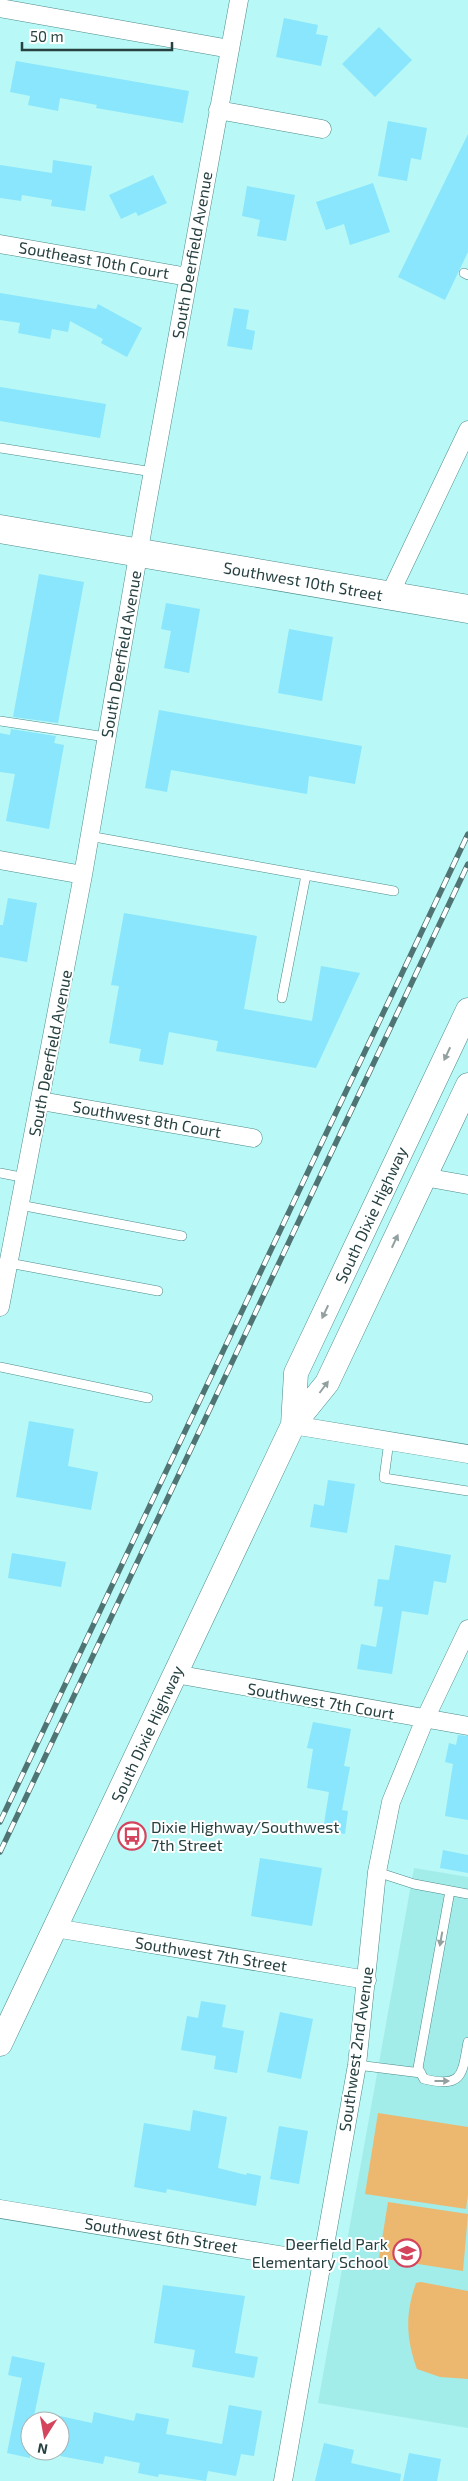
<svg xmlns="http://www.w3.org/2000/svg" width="468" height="2481" font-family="'Exo 2',sans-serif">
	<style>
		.built { fill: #a2ecea }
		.green { fill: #ecb870 }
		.building { fill: #89e6fc }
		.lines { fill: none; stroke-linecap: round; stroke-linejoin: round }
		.service-casing { stroke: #4d8b8a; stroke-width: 10 }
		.minor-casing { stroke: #4d8b8a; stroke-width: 19 }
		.secondary-casing { stroke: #4d8b8a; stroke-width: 25 }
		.primary-casing { stroke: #4d8b8a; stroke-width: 29 }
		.service { stroke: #fff; stroke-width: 9 }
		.minor { stroke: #fff; stroke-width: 18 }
		.secondary { stroke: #fff; stroke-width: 24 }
		.primary { stroke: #fff; stroke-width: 28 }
		.rail-casing { stroke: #4f7473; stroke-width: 5.5 }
		.rail { stroke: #fff; stroke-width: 4; stroke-dasharray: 11; stroke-linecap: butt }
		.oneway { fill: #93a0a0 }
		.labels { text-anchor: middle; stroke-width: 4; stroke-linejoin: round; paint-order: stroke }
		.street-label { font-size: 16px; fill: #274141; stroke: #fff }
		.poi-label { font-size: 16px; fill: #274141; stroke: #fff; text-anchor: start }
	</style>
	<rect width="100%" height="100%" fill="#b8f8f6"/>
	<path class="built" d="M414 1868 468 1877V2428L318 2403Z"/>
	<path class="green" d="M378 2113 468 2127V2194L466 2209 365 2194Z
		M388 2202 468 2214 463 2271 379 2258Z
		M421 2282 468 2291V2379L440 2377 417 2369C406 2339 405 2314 416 2283Z"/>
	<path class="building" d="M284 18 318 25 316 34 328 36 321 66 276 57Z
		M379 27 412 60 375 97 342 64Z
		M16 61 189 91 183 123 96 108 97 105 60 98 58 111 28 105 30 96 10 92Z
		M388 121 427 128 421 160 411 158 407 181 378 176Z
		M468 134V252L445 300 398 277Z
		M53 160 92 166 85 211 51 206 52 200 22 195 21 201 0 198V165L52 173Z
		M153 175 167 203 138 216 136 212 121 219 109 195Z
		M373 183 390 232 350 245 344 224 326 230 316 202Z
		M247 186 295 195 286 241 257 236 260 220 242 216Z
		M0 293 96 309 98 304 142 328 127 357 101 343 103 339 70 321 68 332 52 329 50 339 18 333 20 323 0 320Z
		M234 308 249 310 246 329 255 331 252 350 227 346Z
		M0 387 106 404 100 438 0 421Z
		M39 574 84 582 58 723 13 717Z
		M166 603 200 609 189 673 164 668 171 631 161 629Z
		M289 629 333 637 322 701 278 693Z
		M159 710 362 746 355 784 309 776 307 794 171 770 167 792 145 788Z
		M11 729 56 736 54 743 64 745 49 829 6 821 15 774 0 772V733L10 735Z
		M8 898 37 903 27 962 0 957V925H3Z
		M124 913 257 936 244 1009 312 1021 321 966 360 973 316 1068 216 1051 218 1041 169 1032 163 1065 139 1061 141 1049 109 1043 119 986 111 985Z
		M29 1421 74 1429 68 1466 98 1472 91 1510 16 1497Z
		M328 1480 355 1484 347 1533 310 1527 314 1504 324 1506Z
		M395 1545 451 1555 446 1583 434 1581 428 1615 402 1611 392 1674 357 1669 361 1644 376 1647 383 1607 374 1606 378 1579 389 1580Z
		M12 1553 66 1562 61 1587 8 1578Z
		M313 1722 351 1729 344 1766 350 1767 342 1810 348 1811 345 1834 323 1830 329 1792 307 1788 313 1749 307 1748Z
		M458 1735 468 1736V1820L445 1816 453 1764 445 1762 449 1743 456 1745Z
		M443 1850 468 1855V1873L440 1868Z
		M260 1858 322 1868 312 1926 251 1916Z
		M201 2001 226 2005 222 2027 244 2031 237 2073 214 2069 216 2056 181 2050 187 2016 198 2018Z
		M280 2012 313 2019 301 2079 267 2072Z
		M193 2110 227 2117 218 2168 246 2175 247 2173 261 2176 256 2206 167 2189 166 2193 134 2187 144 2123 190 2131Z
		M279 2126 308 2131 299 2184 270 2179Z
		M163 2285 245 2296 235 2353 258 2357 254 2378 192 2367 195 2350 154 2343Z
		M12 2356 45 2363 33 2421H30V2458L7 2453 22 2378 8 2375Z
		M229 2405 262 2411 254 2456 241 2454 236 2476 208 2471 206 2481 159 2474 158 2477 138 2473 140 2463 105 2456 103 2464 60 2456V2416L92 2423 94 2412 134 2421 136 2413 169 2419 166 2434 222 2444Z
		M324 2443 354 2450 351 2463 401 2474 400 2481H315Z
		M409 2453 441 2459 437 2481H403Z"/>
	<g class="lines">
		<g class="service-casing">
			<path id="service" d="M464 273 468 275
				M0 448 153 472
				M0 721 106 737
				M89 836 394 891
				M282 998 306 875
				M0 1173 26 1178
				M20 1205 182 1236
				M9 1263 158 1291
				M0 1367 148 1398
				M389 1441 384 1478 468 1491
				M377 1872 414 1884 468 1894
				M450 1891 418 2068 424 2079C463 2088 462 2075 468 2042
				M357 2065 421 2073"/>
		</g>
		<g class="minor-casing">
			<path id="minor" d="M0 8 230 49
				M218 110 322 129
				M0 244 188 277
				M389 596 468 430
				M0 860 83 875
				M41 1101 253 1138
				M424 1177 468 1185
				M0 1307 83 875 145 515 239 0
				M293 1425 468 1454
				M175 1674 468 1726
				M55 1928 367 1980
				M0 2209 321 2262
				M283 2481 357 2065 377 1872 391 1802 425 1719 468 1629"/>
		</g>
		<g class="secondary-casing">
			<path id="secondary" d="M293 1425 296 1373 468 1010
				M0 2044 293 1425 327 1383 468 1085"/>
		</g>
		<g class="primary-casing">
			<path id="primary" d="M0 529 468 609"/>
		</g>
		<use href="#service" class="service"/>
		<use href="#minor" class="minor"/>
		<use href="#secondary" class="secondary"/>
		<use href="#primary" class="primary"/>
		<g class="rail-casing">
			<path id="rail" d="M0 1822 468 834
				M0 1852 468 864"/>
		</g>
		<use href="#rail" class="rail"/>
	</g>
	<defs><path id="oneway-solid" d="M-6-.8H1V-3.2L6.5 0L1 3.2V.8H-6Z" transform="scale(1.25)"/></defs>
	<g class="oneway">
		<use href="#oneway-solid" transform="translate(447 1054) rotate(115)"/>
		<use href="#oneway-solid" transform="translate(395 1241) rotate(-65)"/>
		<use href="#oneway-solid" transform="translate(325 1312) rotate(115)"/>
		<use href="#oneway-solid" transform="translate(324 1387) rotate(-53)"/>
		<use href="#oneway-solid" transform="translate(441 1939) rotate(100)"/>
		<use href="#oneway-solid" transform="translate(442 2081)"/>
	</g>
	<defs>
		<g id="bus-ring" transform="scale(1.4375)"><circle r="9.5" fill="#fff" stroke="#d4445d" stroke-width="1.5"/><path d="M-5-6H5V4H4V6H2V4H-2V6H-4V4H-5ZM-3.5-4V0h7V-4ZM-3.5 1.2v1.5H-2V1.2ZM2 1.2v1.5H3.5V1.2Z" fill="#d4445d"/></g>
		<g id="school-ring" transform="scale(1.4375)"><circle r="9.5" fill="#fff" stroke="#d4445d" stroke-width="1.5"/><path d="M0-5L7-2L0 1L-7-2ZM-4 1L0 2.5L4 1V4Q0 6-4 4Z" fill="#d4445d"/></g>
	</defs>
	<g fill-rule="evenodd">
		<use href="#bus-ring" x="132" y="1836"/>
		<use href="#school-ring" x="407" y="2253"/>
	</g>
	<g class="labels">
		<g class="street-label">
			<text transform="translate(192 255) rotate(-80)" y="6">South Deerfield Avenue</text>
			<text transform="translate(94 260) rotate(10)" y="6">Southeast 10th Court</text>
			<text transform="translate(303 581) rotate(10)" y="6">Southwest 10th Street</text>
			<text transform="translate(121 654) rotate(-80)" y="6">South Deerfield Avenue</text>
			<text transform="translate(50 1053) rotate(-79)" y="6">South Deerfield Avenue</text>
			<text transform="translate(147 1119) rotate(10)" y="6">Southwest 8th Court</text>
			<text transform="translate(371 1215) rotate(-65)" y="6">South Dixie Highway</text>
			<text transform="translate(321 1701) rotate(10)" y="6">Southwest 7th Court</text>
			<text transform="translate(147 1734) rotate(-65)" y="6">South Dixie Highway</text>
			<text transform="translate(211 1954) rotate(9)" y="6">Southwest 7th Street</text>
			<text transform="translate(356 2049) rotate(-82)" y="6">Southwest 2nd Avenue</text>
			<text transform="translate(161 2235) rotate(9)" y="6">Southwest 6th Street</text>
		</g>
		<g class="poi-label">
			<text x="151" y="1833">Dixie Highway/Southwest<tspan x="151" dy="18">7th Street</tspan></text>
			<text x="388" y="2250" text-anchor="end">Deerfield Park<tspan x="388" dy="18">Elementary School</tspan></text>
		</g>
	</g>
	<g transform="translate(45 2436) rotate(191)"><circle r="24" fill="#ffffff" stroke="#a9b3b3"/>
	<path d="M0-4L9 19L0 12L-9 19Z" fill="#d4445d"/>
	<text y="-8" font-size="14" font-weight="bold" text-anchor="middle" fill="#274141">N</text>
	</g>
	<path d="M22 42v8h150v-8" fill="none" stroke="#274141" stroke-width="2.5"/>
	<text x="30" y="42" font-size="15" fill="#274141" stroke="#ffffff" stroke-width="4" paint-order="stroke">50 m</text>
</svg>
